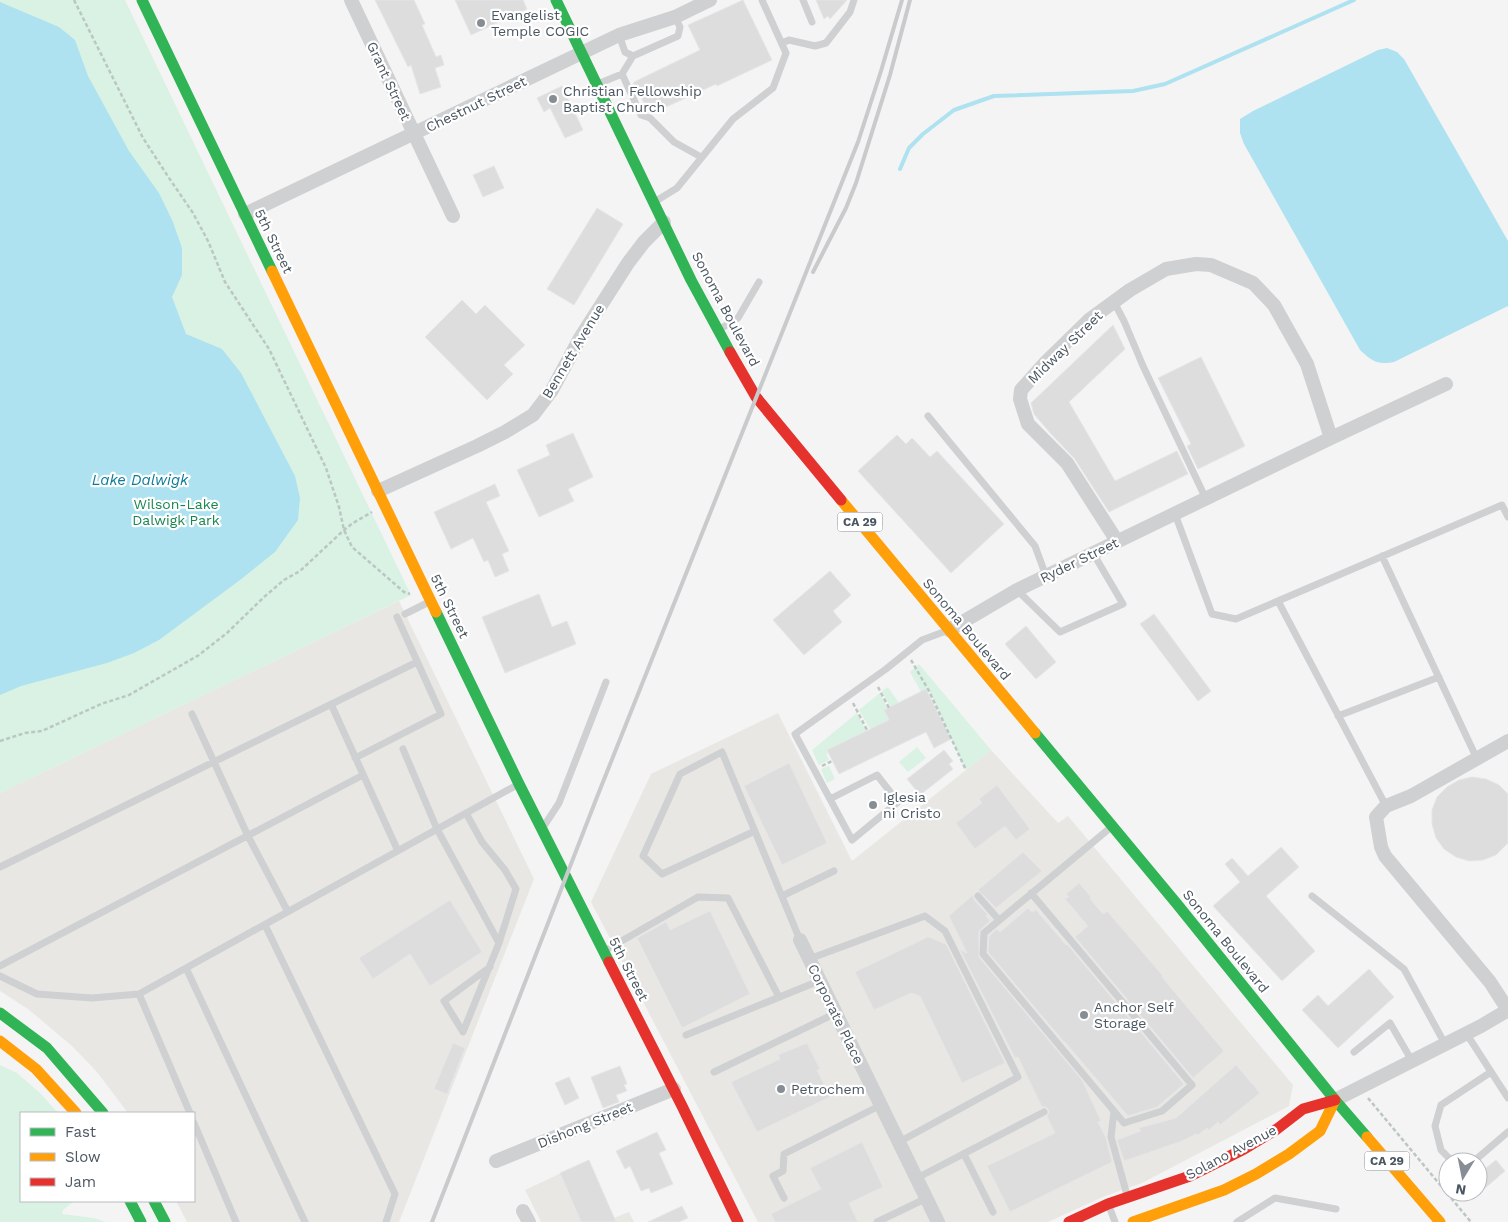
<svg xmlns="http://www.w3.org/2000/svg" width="1508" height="1222" font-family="'Work Sans',sans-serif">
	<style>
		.commercial { fill: #e8e7e3 }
		.green { fill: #d9f2e3 }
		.water { fill: #aee2f0 }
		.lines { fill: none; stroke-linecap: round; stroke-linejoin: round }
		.stream { stroke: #aee2f0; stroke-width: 4 }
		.building { fill: #ddddde; stroke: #e5e6e7 }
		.path { stroke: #bcc7c4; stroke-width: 2.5; stroke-dasharray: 4 2.5; stroke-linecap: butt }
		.lane { stroke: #ced0d2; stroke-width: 7 }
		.street { stroke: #ced0d2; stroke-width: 14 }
		.fast { stroke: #30b455; stroke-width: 11 }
		.slow { stroke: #ff9f0a; stroke-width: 11 }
		.jam { stroke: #e5322d; stroke-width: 11 }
		.rail { stroke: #c9cacc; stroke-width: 4 }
		.poi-dot { fill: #868d94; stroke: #fff; stroke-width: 2 }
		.labels { text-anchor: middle; stroke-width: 4.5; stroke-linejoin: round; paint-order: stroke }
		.shield { fill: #fff; stroke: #808990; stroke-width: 1 }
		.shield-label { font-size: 12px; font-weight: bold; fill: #4a5661 }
		.poi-label { font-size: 14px; fill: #4a5661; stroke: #fff; text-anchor: start }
		.street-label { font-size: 14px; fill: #4a5661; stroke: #fff }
		.park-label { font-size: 14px; fill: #17864f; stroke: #fff }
		.water-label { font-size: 15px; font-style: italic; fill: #0c7c9b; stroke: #fff }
	</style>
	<rect width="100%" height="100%" fill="#f4f4f4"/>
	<path class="commercial" d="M399 601 534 879 399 1222H187L176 1201H194V1113H128L97 1072 72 1046 28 1009 0 991V793Z
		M778 713 852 861 991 750 1058 823 1068 816 1293 1085 1289 1106 1142 1183 1105 1196 1048 1222H758L591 902 651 774Z
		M589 1160 614 1218 629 1212 634 1222H541L525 1190Z"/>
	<path class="green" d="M0 0H125L411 595 0 793Z
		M919 664 991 750 966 770 928 689 921 692 910 672Z
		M888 687 899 703 890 707 882 691Z
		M880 693 887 708 884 710 889 720 870 729 859 710Z
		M857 713 866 731 827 750 828 753 826 754 829 760 819 765 812 750Z
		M917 747 926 758 908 772 899 762Z
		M829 766 835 779 827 783 821 769Z
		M0 1065 17 1073 40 1093 58 1113H21V1201H74L63 1210 62 1214 94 1218 106 1222H0Z"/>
	<path class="water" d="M0 2 59 27 75 40 88 76 129 151 159 193 173 222 182 248V275L172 297 186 334 222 349 241 373 295 476 300 498 298 520 275 552 240 580 159 640 134 653 107 663 21 686 0 695Z
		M1387 48 1397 52 1404 59 1508 241V306L1394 362C1377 365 1372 361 1360 350L1244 144 1240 133V119L1253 111 1378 50Z"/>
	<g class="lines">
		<path class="stream" d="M900 169 909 148 923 134 954 110 994 96 1133 91 1165 84 1354 0"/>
	</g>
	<path class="building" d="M375 0H414L425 24 422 25 436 57 441 55 444 65 435 68 441 87 420 94 411 65 408 67Z
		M455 0H523L527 9 471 35Z
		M743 0 772 60 717 86 716 84 653 113 645 111V105L638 91H636L633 84 634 82 700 50 688 25Z
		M816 0H847L830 19 828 16 824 19Z
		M562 86 583 130 565 138 550 108 544 112 537 98Z
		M494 166 504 188 483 197 473 175Z
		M597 208 623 224 574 305 547 289Z
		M462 300 476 314 485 305 525 345 504 365 513 374 487 400 425 337Z
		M1113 325 1125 349 1069 402 1115 481 1177 451 1188 474 1109 512 1074 458 1051 434 1034 414 1031 403Z
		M1201 357 1245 446 1198 469 1187 446 1191 444 1158 378Z
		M573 433 593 477 568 489 574 501 539 517 517 470 550 455 546 445Z
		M897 435 906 444 912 438 930 457 937 451 1004 524 951 573 858 471Z
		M495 484 500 496 486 502 509 551 502 554 509 571 495 577 488 560 484 562 473 538 451 549 434 512Z
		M830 571 851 595 833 611 842 622 804 655 773 620Z
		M539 594 552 627 567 621 576 644 505 673 482 617Z
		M1154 614 1211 691 1198 701 1140 624Z
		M1026 626 1056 662 1036 679 1005 644Z
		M926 689 951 739 934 748 926 732 839 774 827 750 889 720 884 710Z
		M944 750 953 761 949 764 953 769 920 795 907 779Z
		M789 763 827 843 782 865 744 786Z
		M1472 777 1486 779 1499 785 1508 794V843L1496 855 1483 860 1469 861 1456 857 1444 849 1436 838 1432 824V810L1437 797 1447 787 1459 780Z
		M997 785 1030 829 1016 840 1005 826 975 849 956 823 982 803 979 799Z
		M1281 847 1299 867 1266 896 1315 951 1282 981 1213 906 1240 882 1225 864 1232 858 1248 876Z
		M1023 852 1042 871 996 908 978 890Z
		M1079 883 1091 897 1090 899 1103 914 1107 911 1163 976 1162 977 1224 1051 1193 1078 1075 937 1088 926 1065 899 1069 897 1066 894Z
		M973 895 974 900 988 915 986 916 990 921 979 931V957L1082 1080 1101 1121 1098 1122 1106 1138 1112 1162 1010 1212 987 1166 1055 1133 1047 1116 1049 1113 1048 1109 1046 1107H1042L1018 1057 1015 1058 960 950 967 953 949 916Z
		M450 900 482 952 430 986 410 954 373 979 359 958Z
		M1028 908 1032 912 1036 910 1066 945 1067 944 1184 1084 1157 1107 1128 1116 1065 1042H1064L988 952 989 936 997 929 1000 932Z
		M710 911 750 994 682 1028 637 938 666 922 670 930Z
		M928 937 946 944 1005 1063 962 1083 920 996 911 993 874 1010 855 972Z
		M1369 969 1394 997 1338 1048 1302 1010 1318 995 1328 1006Z
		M453 1043 465 1048 447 1094 434 1089Z
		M807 1043 820 1069 817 1070 830 1097 757 1132 731 1082 780 1059 778 1055Z
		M1236 1065 1260 1093 1220 1125 1218 1122 1209 1130 1207 1128 1198 1135 1196 1134 1182 1141 1124 1161 1117 1140 1141 1131 1139 1128 1176 1118Z
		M620 1066 627 1084 624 1085 627 1091 616 1095 619 1102 603 1108 591 1077Z
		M569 1077 579 1098 565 1105 555 1083Z
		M657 1132 666 1150 659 1153 673 1184 651 1193 649 1188 641 1191 630 1166 625 1169 616 1151Z
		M862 1142 883 1187 849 1203 858 1222H775L771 1214 821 1189 810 1168Z
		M589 1160 616 1222H581L560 1173Z
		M1496 1160 1505 1171 1484 1189 1478 1181V1165L1481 1162 1486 1168Z
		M682 1206 688 1218 679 1222H648Z"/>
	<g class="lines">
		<path class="path" d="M74 0 143 138 169 178 193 213 208 241 225 282 269 349 326 468 339 507 344 530 352 547 404 592 410 594
			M911 660 929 691 966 770
			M878 687 889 708
			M853 703 867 730
			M0 741 25 733 42 731 101 704 129 695 199 655 227 633 264 597 284 580 300 571 344 530 353 523 372 512
			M822 766 832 761
			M1368 1098 1471 1222"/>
		<path class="lane" d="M803 0 812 22
			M619 35 625 52 633 56 678 36 680 27 675 17
			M782 43 789 40 815 46 826 43 850 12 854 0
			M622 74 641 115 650 118 674 142 701 157
			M600 83 622 74 633 56
			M656 201 677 188 733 119 773 88 786 53 762 0
			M1114 302 1124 321 1143 366 1206 499
			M720 329 738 318 759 282
			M928 416 1035 546 1046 576
			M1175 514 1212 614 1236 619 1502 505 1508 517
			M1382 556 1477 759
			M1017 590 1060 632 1123 604 1093 553
			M1278 601 1386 806
			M405 614 431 601
			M331 704 398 851
			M192 714 248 836 288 912
			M1338 716 1439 677
			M403 749 437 829 499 943
			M355 758 441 714 397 617
			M830 799 877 775 898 802 852 840 795 734 886 669 922 640 946 631
			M466 813 482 842 505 870 516 889 499 943 463 1032 444 1001 490 967
			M544 826 559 803 606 682
			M755 831 662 874 643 856 680 774 722 752 800 940
			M0 867 417 662
			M1031 893 1192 1085 1162 1111 1124 1123 983 954 984 933 1110 828
			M782 896 834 871
			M978 896 999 920
			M1312 896 1404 969 1445 1044
			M265 925 395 1194 386 1222
			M606 950 698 897 728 898 779 997
			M809 959 925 916 945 931 1018 1077 899 1142
			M0 966 363 775
			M186 968 305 1222
			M0 976 37 994 92 998 139 994 517 785
			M139 994 190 1113
			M1466 1033 1508 1098
			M686 1035 819 981
			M1354 1052 1390 1023 1412 1061
			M714 1072 836 1013
			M1114 1111 1111 1137 1127 1195
			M194 1123 236 1222
			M964 1154 993 1212
			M1453 1162 1441 1150 1435 1126 1441 1105 1491 1072
			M1473 1162 1508 1132
			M917 1178 1044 1112
			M784 1198 773 1176 783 1171 784 1154 881 1105
			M1109 1206 1115 1222
			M877 1222 927 1198
			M1237 1222 1275 1198 1336 1209"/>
		<path class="street" d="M351 0 453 216
			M245 214 619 35 675 17 710 0
			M378 491 477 446 505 432 533 415 552 390 580 338 628 263 644 242 664 222
			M1117 541 1067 463 1028 424 1020 399 1021 390 1046 362 1089 320 1130 290 1166 269 1196 264 1211 265 1253 283 1274 305 1307 364 1331 438
			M949 630 1017 590 1046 576 1331 438 1446 384
			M800 940 938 1222
			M1508 1010 1490 982 1385 856 1381 847 1376 817 1386 806 1411 796 1508 741
			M1335 1100 1481 1026 1508 1010
			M496 1161 674 1089
			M523 1211 529 1222"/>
		<path class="fast" d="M142 0 272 271
			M556 0 691 280 730 352
			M436 612 519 784 609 962
			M1035 733 1177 904 1335 1100 1367 1137
			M0 1013 47 1048 103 1113
			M130 1201 141 1222
			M154 1201 165 1222"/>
		<path class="slow" d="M272 271 436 612
			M841 500 1035 733
			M0 1041 36 1069 76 1113
			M1367 1137 1440 1222
			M1133 1222 1224 1190 1256 1174 1289 1154 1320 1131 1335 1100"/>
		<path class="jam" d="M730 352 756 397 841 500
			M609 962 682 1106 738 1222
			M1069 1222 1108 1204 1190 1176 1244 1149 1277 1129 1303 1109 1335 1100"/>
		<path class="rail" d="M813 272 846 208 856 183 890 75 910 0
			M432 1222 597 797 858 142 881 71 902 0"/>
	</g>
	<g class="poi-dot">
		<circle cx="481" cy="23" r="5"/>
		<circle cx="553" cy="99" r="5"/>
		<circle cx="873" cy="805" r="5"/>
		<circle cx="1084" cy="1015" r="5"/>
		<circle cx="781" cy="1089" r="5"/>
	</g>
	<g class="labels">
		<g class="shield">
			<rect x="837.5" y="512.5" width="45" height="19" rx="4"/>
			<rect x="1364.5" y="1151.5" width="45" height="19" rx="4"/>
		</g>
		<g class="shield-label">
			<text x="860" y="526">CA 29</text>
			<text x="1387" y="1165">CA 29</text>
		</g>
		<g class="poi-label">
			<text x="491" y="20">Evangelist<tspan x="491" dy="16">Temple COGIC</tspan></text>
			<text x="563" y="96">Christian Fellowship<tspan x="563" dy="16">Baptist Church</tspan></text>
			<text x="883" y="802">Iglesia<tspan x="883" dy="16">ni Cristo</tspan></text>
			<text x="1094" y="1012">Anchor Self<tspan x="1094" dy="16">Storage</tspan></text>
			<text x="791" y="1094">Petrochem</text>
		</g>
		<g class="street-label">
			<text transform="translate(389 81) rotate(65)" y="5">Grant Street</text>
			<text transform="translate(476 104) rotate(-26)" y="5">Chestnut Street</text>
			<text transform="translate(274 241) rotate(64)" y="5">5th Street</text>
			<text transform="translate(726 309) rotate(62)" y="5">Sonoma Boulevard</text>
			<text transform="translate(1065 347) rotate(-44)" y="5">Midway Street</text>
			<text transform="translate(573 351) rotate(-59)" y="5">Bennett Avenue</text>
			<text transform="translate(1079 560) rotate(-26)" y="5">Ryder Street</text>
			<text transform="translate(450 606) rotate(64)" y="5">5th Street</text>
			<text transform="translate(967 629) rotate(50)" y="5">Sonoma Boulevard</text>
			<text transform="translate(1226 941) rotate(51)" y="5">Sonoma Boulevard</text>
			<text transform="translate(629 969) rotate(63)" y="5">5th Street</text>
			<text transform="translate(836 1014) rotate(64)" y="5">Corporate Place</text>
			<text transform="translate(585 1125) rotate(-22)" y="5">Dishong Street</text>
			<text transform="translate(1231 1152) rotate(-28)" y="5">Solano Avenue</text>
		</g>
		<g class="park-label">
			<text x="176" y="509">Wilson-Lake<tspan x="176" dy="16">Dalwigk Park</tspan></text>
		</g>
		<g class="water-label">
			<text x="140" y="485">Lake Dalwigk</text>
		</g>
	</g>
	<rect x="20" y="1112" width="175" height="90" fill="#ffffff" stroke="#b7bbc0"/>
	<rect x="30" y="1128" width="25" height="8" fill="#30b455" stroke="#b7bbc0"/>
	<text x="65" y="1137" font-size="15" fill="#4a5661">Fast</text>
	<rect x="30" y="1153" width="25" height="8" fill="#ff9f0a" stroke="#b7bbc0"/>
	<text x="65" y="1162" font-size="15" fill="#4a5661">Slow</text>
	<rect x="30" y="1178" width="25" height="8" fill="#e5322d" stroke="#b7bbc0"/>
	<text x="65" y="1187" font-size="15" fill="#4a5661">Jam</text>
	<g transform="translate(1463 1177) rotate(190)"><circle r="24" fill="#ffffff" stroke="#b7bbc0"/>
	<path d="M0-4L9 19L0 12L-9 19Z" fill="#868d94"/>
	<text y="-8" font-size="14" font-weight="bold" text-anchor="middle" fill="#4a5661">N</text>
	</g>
</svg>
